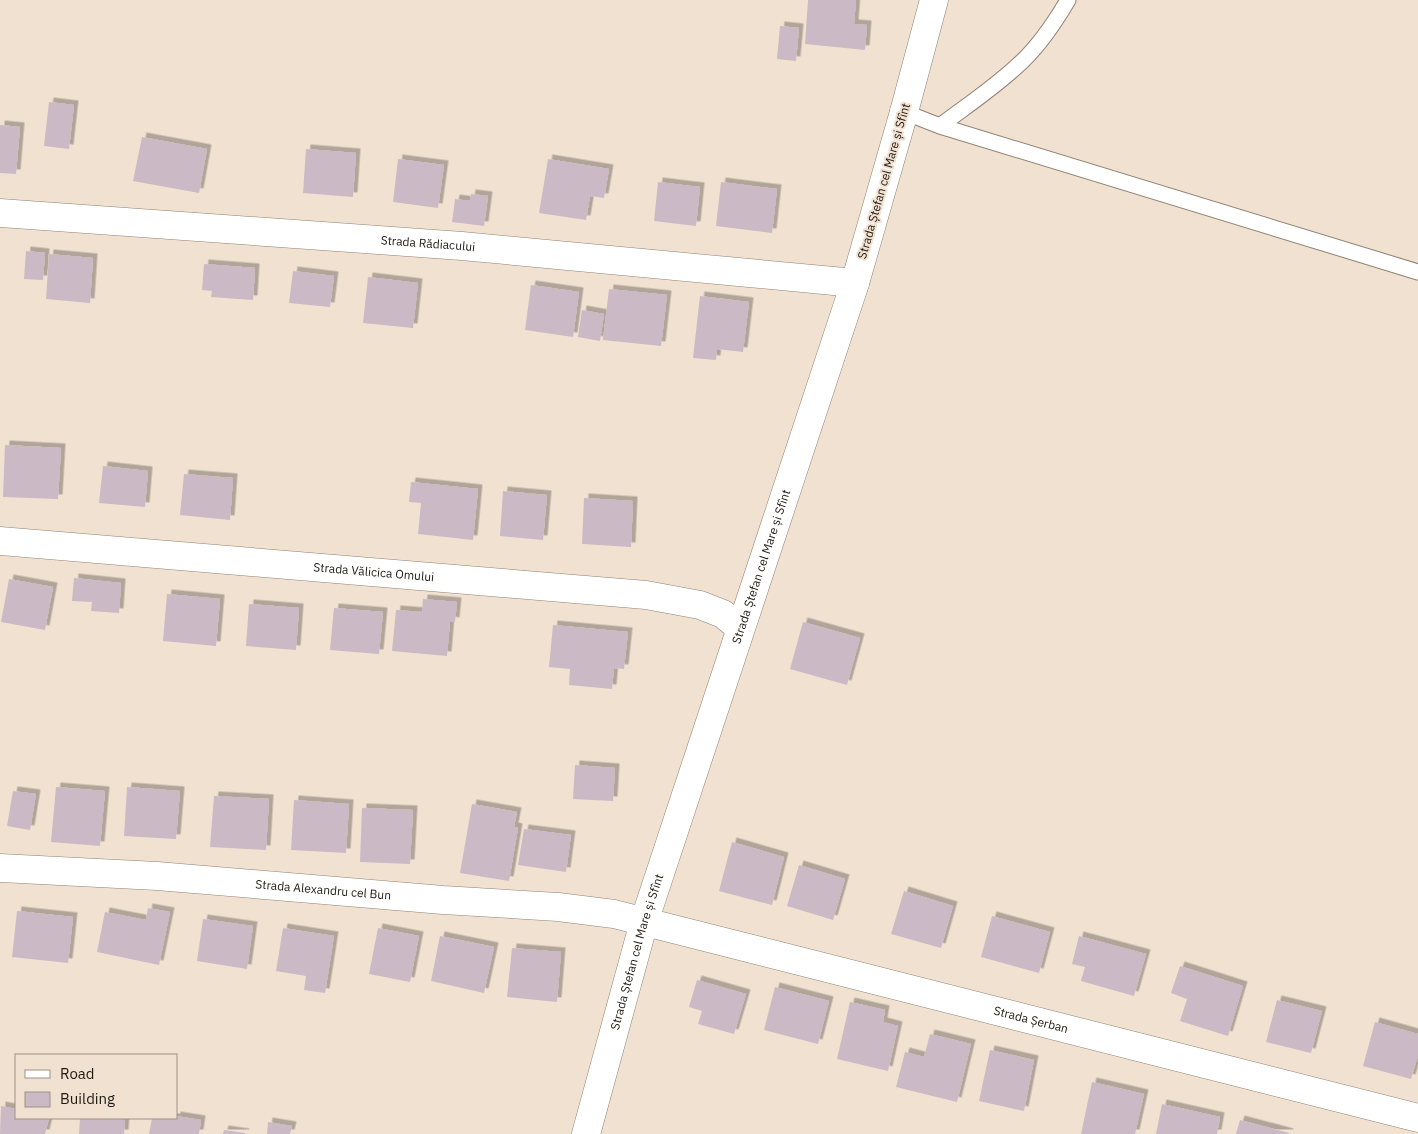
<svg xmlns="http://www.w3.org/2000/svg" width="1418" height="1134" font-family="'IBM Plex Sans',sans-serif">
	<style>
		.building { fill: #ccb9c6; filter: url(#shadow) }
		.lines { fill: none; stroke-linecap: round; stroke-linejoin: round }
		.service-casing { stroke: #908273; stroke-width: 17 }
		.minor-casing { stroke: #908273; stroke-width: 29 }
		.tertiary-casing { stroke: #908273; stroke-width: 29 }
		.service { stroke: #fff; stroke-width: 15 }
		.minor { stroke: #fff; stroke-width: 28 }
		.tertiary { stroke: #fff; stroke-width: 28 }
		.labels { text-anchor: middle; stroke-width: 4; stroke-linejoin: round; paint-order: stroke }
		.street-label { font-size: 12px; fill: #1f1914; stroke: #f1e1d1 }
	</style>
	<defs>
		<filter id="shadow"><feDropShadow dx="4.5" dy="-4.5" stdDeviation="0" flood-color="#0004"/></filter>
	</defs>
	<rect width="100%" height="100%" fill="#f1e1d1"/>
	<path class="building" d="M808 0H856L854 24 867 25 865 50 805 44Z
		M780 26 799 28 796 61 777 59Z
		M49 102 74 105 69 149 44 146Z
		M0 125 20 127 16 174 0 173Z
		M142 137 207 149 199 193 133 181Z
		M306 149 356 153 353 197 303 193Z
		M398 159 444 165 438 208 393 202Z
		M548 159 609 169 604 198 590 196 586 220 539 213Z
		M658 182 700 187 696 226 654 221Z
		M721 182 777 189 772 233 716 226Z
		M471 194 488 196 484 226 452 222 455 199 470 201Z
		M26 251 45 253 43 280 24 279Z
		M49 254 93 258 90 303 46 299Z
		M204 264 255 268 253 300 211 297 212 291 202 290Z
		M293 271 334 276 330 307 289 303Z
		M368 277 418 283 413 328 363 323Z
		M531 285 579 292 573 337 525 330Z
		M609 289 667 295 661 346 603 340Z
		M700 296 749 302 743 352 717 349 716 360 693 358Z
		M582 310 604 314 600 341 578 337Z
		M5 445 61 448 58 499 3 497Z
		M103 466 148 471 145 507 99 503Z
		M184 474 233 478 230 520 180 515Z
		M411 482 478 489 473 540 418 534 421 503 409 502Z
		M503 491 547 495 543 540 500 536Z
		M584 498 633 501 631 547 582 544Z
		M74 578 121 583 119 613 91 611 92 602 72 601Z
		M9 579 53 587 45 630 1 622Z
		M167 594 220 599 216 646 163 641Z
		M423 599 457 602 455 622 450 621 447 656 392 651 396 610 422 612Z
		M249 604 299 608 296 650 246 646Z
		M334 608 383 612 379 654 330 650Z
		M803 622 860 638 847 685 790 669Z
		M553 625 628 632 624 669 614 668 612 689 569 685 570 669 549 667Z
		M575 765 615 768 613 801 573 799Z
		M56 787 105 791 100 846 51 842Z
		M127 787 180 791 176 839 124 836Z
		M13 791 36 794 30 830 7 826Z
		M214 796 269 799 266 850 210 847Z
		M294 800 349 804 346 853 291 850Z
		M472 804 517 812 514 827 518 828 509 881 460 873Z
		M362 808 413 810 410 864 360 862Z
		M524 829 571 835 566 872 518 865Z
		M732 842 784 857 772 905 719 891Z
		M799 865 845 879 833 920 787 906Z
		M904 891 953 906 941 948 891 934Z
		M148 908 170 912 159 965 97 952 105 912 146 920Z
		M17 911 73 917 68 963 12 957Z
		M992 916 1050 932 1039 973 981 957Z
		M203 919 253 926 247 969 197 961Z
		M283 928 334 936 325 993 304 990 306 976 276 971Z
		M378 928 419 936 410 982 369 974Z
		M440 936 494 947 484 993 431 981Z
		M1079 936 1146 954 1134 996 1081 981 1085 967 1072 964Z
		M512 948 561 952 557 1002 507 997Z
		M1180 966 1243 986 1228 1036 1180 1021 1187 999 1171 993Z
		M697 980 746 994 734 1034 698 1024 702 1011 689 1007Z
		M775 987 829 1001 818 1044 764 1030Z
		M1277 1000 1322 1011 1311 1053 1266 1042Z
		M850 1002 885 1010 883 1022 898 1026 888 1071 837 1059Z
		M1375 1022 1418 1034V1055L1411 1079 1363 1066Z
		M930 1034 971 1044 957 1102 896 1087 905 1052 924 1057Z
		M990 1050 1034 1060 1024 1111 979 1101Z
		M1092 1082 1144 1094 1135 1134H1081Z
		M1162 1104 1220 1117 1217 1134H1156Z
		M1 1106 16 1109V1118H49L45 1134H0Z
		M176 1116 201 1120 199 1134H149L152 1118H176Z
		M80 1118 125 1120 124 1134H79Z
		M1240 1120 1289 1133V1134H1236Z
		M268 1122 292 1126 290 1134H267Z
		M224 1130 245 1133V1134H223Z"/>
	<g class="lines">
		<g class="service-casing">
			<path id="service" d="M904 112 940 126 1418 272
				M940 126C965 107 992 89 1016 67 1037 49 1054 24 1068 0"/>
		</g>
		<g class="minor-casing">
			<g id="minor">
				<path d="M904 112 934 0"/>
				<path id="s1" d="M0 213 462 246 855 283"/>
				<path id="s2" d="M0 541 646 595 700 605 723 614 740 628"/>
				<path id="s3" d="M0 868 157 876 443 900 558 907 614 914 1418 1118"/>
			</g>
		</g>
		<g class="tertiary-casing">
			<g id="tertiary">
				<path id="s4" d="M586 1134 644 922 855 283 904 112"/>
			</g>
		</g>
		<use href="#service" class="service"/>
		<use href="#minor" class="minor"/>
		<use href="#tertiary" class="tertiary"/>
	</g>
	<g class="labels">
		<g class="street-label">
			<text transform="translate(884 181) rotate(-74)" y="4">Strada Ștefan cel Mare și Sfînt</text>
			<text dy="4" stroke="none"><textPath href="#s1" startOffset="429">Strada Rădiacului</textPath></text>
			<text dy="4" stroke="none"><textPath href="#s4" startOffset="594">Strada Ștefan cel Mare și Sfînt</textPath></text>
			<text dy="4" stroke="none"><textPath href="#s2" startOffset="375">Strada Vălicica Omului</textPath></text>
			<text dy="4" stroke="none"><textPath href="#s3" startOffset="324">Strada Alexandru cel Bun</textPath></text>
			<text dy="4" stroke="none"><textPath href="#s4" startOffset="189">Strada Ștefan cel Mare și Sfînt</textPath></text>
			<text dy="4" stroke="none"><textPath href="#s3" startOffset="1046">Strada Șerban</textPath></text>
		</g>
	</g>
	<rect x="15" y="1054" width="162" height="65" fill="#f1e1d1" stroke="#9d9185"/>
	<rect x="25" y="1070" width="25" height="8" fill="#ffffff" stroke="#9d9185"/>
	<text x="60" y="1079" font-size="15" fill="#1f1914">Road</text>
	<rect x="25" y="1092" width="25" height="15" fill="#ccb9c6" stroke="#9d9185"/>
	<text x="60" y="1104" font-size="15" fill="#1f1914">Building</text>
</svg>
